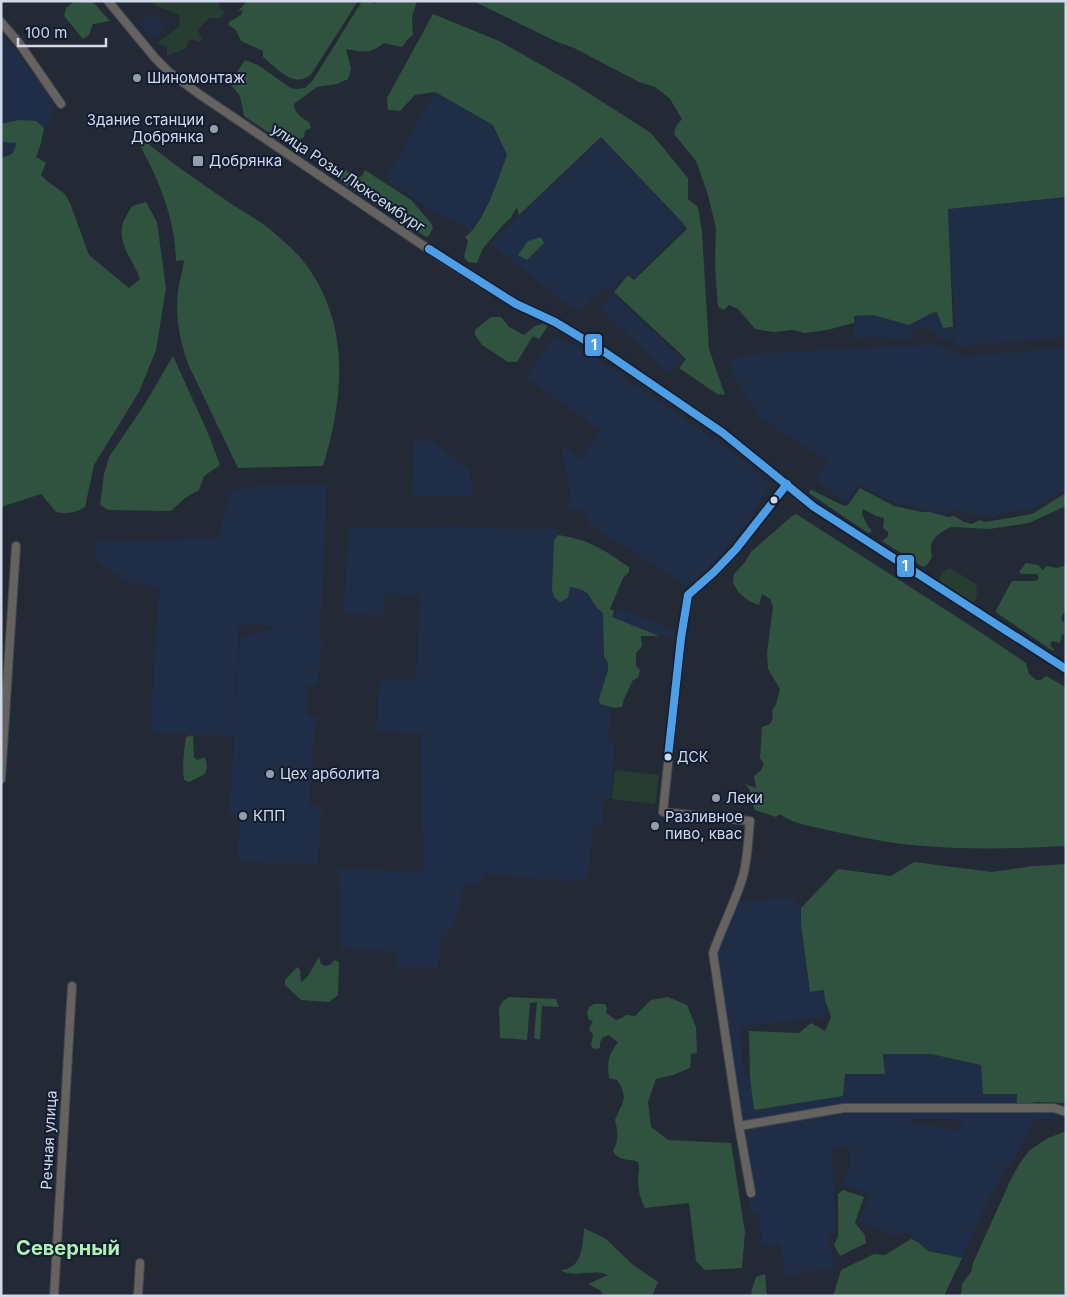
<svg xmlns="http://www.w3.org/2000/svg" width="1067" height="1297" font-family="Inter,sans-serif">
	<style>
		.built { fill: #202d46; fill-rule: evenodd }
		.green { fill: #273d32 }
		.forest { fill: #30533f }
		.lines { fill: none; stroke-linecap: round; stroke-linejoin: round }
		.minor-casing { stroke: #414650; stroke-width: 10 }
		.minor { stroke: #656260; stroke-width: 8 }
		.bus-1-casing { stroke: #121d32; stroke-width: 11 }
		.bus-1 { stroke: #4d9ee5; stroke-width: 8 }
		.poi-dot { fill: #959caa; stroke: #121d32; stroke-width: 2 }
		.bus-dot { fill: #d2dae9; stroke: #121d32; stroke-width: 2 }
		.labels { text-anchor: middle; stroke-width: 4; stroke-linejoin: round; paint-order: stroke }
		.bus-label { font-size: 14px; fill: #d2dae9; stroke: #121d32; text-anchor: start }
		.poi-label { font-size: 15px; fill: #d2dae9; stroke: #121d32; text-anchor: start }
		.street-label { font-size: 15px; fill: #d2dae9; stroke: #121d32 }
		.district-label { font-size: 20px; font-weight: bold; fill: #b3efb5; stroke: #121d32 }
		.line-badge { stroke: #121d32; stroke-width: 2 }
		.badge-label { font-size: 14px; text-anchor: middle; font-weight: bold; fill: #fff }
	</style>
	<rect width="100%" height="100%" fill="#232935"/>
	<path class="built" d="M151 12 166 25 155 38 140 25Z
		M1 32 51 97 53 104 52 115 46 127 1 160Z
		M435 92 493 125 507 155 492 196 471 232 451 219 448 220 390 183 387 177Z
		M601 138 683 224 684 228 634 278 628 273 609 293 604 288 579 312 560 299 490 243Z
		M1066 196V337L956 347 955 337 954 341 936 338V332L928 328 920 327 913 330 910 339 869 337 854 340 853 316 873 315 909 325 932 313 938 312 943 328 954 330 955 332 948 209Z
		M613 294 683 359 669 374 599 308Z
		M555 335 561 341 578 345 734 453 771 484 752 512 755 515 703 574 690 585 686 586 589 524 582 509 572 512 567 504 570 500V492L561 445 580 459 600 430 526 378Z
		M936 344 964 356 1066 347V491L1030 511 1029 508 990 517 950 510 946 515 884 499 860 485 846 503 815 480 828 462 758 417 733 375 730 358 762 353Z
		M431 440 470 470 474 497 412 496 414 441Z
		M327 484 322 612H320L319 630 282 628 318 631 322 643 318 685H307V716H318L314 738 310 806H322L318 865 238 862 239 815 229 814 234 737 150 732 159 587 128 583 97 561 95 542 218 538 231 490 257 486ZM261 624 274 628 240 638 234 724 239 625Z
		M461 527 558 529 557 539 602 599 612 617 614 612 616 613 618 608 676 631 673 639 660 634 659 636 615 619 609 742 615 743 611 799H604L602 826 593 825 588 879H578L569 882 484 874 482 885 465 884 455 925 441 940 438 967H397V952L340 948 339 868 423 872 421 734 376 731 380 679 416 680 420 595 386 593 384 616 343 613 349 528Z
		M795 897V904L801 908V925L810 992 824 990 827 1017 740 1027 744 1077H750L754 1110 844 1074H884L883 1054H931L982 1065 1017 1094V1104L844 1105 1063 1111 1055 1119 1033 1120V1123L1020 1149 994 1188 962 1258 928 1251 919 1243 911 1239 912 1232 892 1235 858 1221 871 1195 843 1184 850 1164 848 1145 832 1150 836 1230 828 1238 835 1268 785 1276 780 1244 762 1246 758 1212 752 1213 741 1158 713 953 734 902ZM911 1120V1119L963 1120 957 1132 943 1127 911 1124Z"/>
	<path class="green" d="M151 1H218L221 10 225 11 220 18H210L199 28 198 31 202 40 200 42 190 39 185 49 167 56V46L161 45 158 42 179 27 180 23 179 15C170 9 158 9 151 1Z
		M950 568 976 584 977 593 975 602H971L940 581C939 575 944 569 950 568Z
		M615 770 659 775 655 804 612 799Z"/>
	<path class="forest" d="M75 1H92L110 21 93 24 89 35 83 39 64 16 66 8Z
		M247 1H358L312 73C295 91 277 68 263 57V51L241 41 236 30 228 25 229 22 241 15 243 10 238 11Z
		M362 1H374V4L378 1H417L412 17 413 35 407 40 402 47 384 43C368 55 364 52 346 49L351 69 348 79 337 84 317 87 294 104C294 113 302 118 309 122L311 128 305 131 304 137 300 139 294 138 291 140 289 146 244 116 240 96 228 81 234 76 245 60 258 65 289 87 295 89 305 88 313 80Z
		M473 1H1066V197L948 209 953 327 943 328 937 312 932 313 909 325 873 315 854 316V323L827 330 804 333 793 330 773 332 755 329 738 309 729 305 724 310 718 307 715 266 716 228 708 195 696 161 674 134 676 126 682 119 670 99 655 87 639 82 574 48 555 41Z
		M433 14 499 41 573 83 651 133 688 178V199L698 207 702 232 709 349 725 395 717 394 679 368 686 359 614 292 628 275 634 280 687 229 682 222 601 137 519 215 517 208 513 213 511 218 505 223 483 248 477 263 468 262 464 257 468 241 465 237C484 224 499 177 507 155L493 125 435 92 415 95 400 111 388 110 387 98Z
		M19 120 36 121 44 128 41 143 36 157 46 163 41 175 47 181 65 194 70 203 89 255 129 288 140 279C134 261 119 247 122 227 123 220 129 212 132 206L146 202 157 222 166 288 156 350 139 392 94 465 85 507C75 513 67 514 56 512L41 494 1 507V157C11 156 15 153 16 143L1 142V124Z
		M130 128C161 156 195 179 230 203 245 213 261 221 274 233 284 242 296 251 304 262 351 323 344 397 323 466L238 468 189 366C180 342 175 318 178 291 179 281 183 271 184 260L176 261C175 212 154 169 130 128Z
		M345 170 358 177 362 176 365 170 411 200 431 223 433 227 429 236 426 237 343 183 338 176 341 171Z
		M541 237 544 243 527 260 518 255 528 241Z
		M491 317H501L509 327 524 335 535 326 543 324 548 326 539 339 533 336 517 362H508L482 345 475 335V330Z
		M173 356 208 433 220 465 204 476 199 490 185 498 171 511 108 510 100 505 104 474 109 457 143 407Z
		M860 488 894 506 922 512H930L948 517 954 516 964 522 972 524 980 520 985 522 1032 514 1066 493V506L1029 523 989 529 952 527C943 530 930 538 931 549 931 552 932 555 932 557L927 565 923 567 882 541 888 536V532L883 528 884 518 876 516 863 509 862 515C866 520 865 525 871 529V532L868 533 809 493 810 490H812L844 506 848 505Z
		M796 514 971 626 1026 663 1029 674 1036 680H1041L1046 676 1066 687V846C1011 849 956 850 902 844 877 841 852 835 827 830 812 826 792 824 780 814L776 817 755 810 751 801 750 790 745 784 756 788 754 776 761 770 764 764 760 758 762 727 770 724 773 718 772 711 776 704 780 689 768 669 767 653 773 607 770 599 762 594 759 605 749 601 739 593 733 583 734 574 745 562 751 552 792 516Z
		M558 535C591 540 602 549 629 567V572L623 578 610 609 614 611 612 617 659 636H641L642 646 636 653V666L640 670 638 678 633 680 624 699 622 707 614 708 600 704 599 699 608 670V663L604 656 603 613C586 600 596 591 570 587L568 598 560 602 554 597 552 589 554 540Z
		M1026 563 1038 565 1043 570 1047 566 1057 568 1066 565V609L1061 618 1064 623V634L1062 635 1060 643 1052 641 1050 645 1054 649 1053 651 997 613 996 610 1012 581H1036L1039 578 1037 574H1022L1019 572Z
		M193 735 194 757 197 760 205 757 207 766 205 774 189 782 184 780C182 766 184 751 186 737Z
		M914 862 992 872 1033 866 1066 864V1101L1063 1103 1038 1102 1017 1104V1094H983L981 1065 931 1054H883L885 1074H845L843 1096 754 1110 750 1077 749 1031 799 1033 811 1023 825 1031 831 1017 825 1000 824 990 810 992 801 925V908L838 869 891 876Z
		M319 957 321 964 325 966 330 965 335 960 339 962 338 995 329 1002 301 1000 285 985V980L297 967 300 970 301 982 308 976Z
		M509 997 556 999 559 1007 542 1006 540 1040 534 1038 537 1002 530 1003 527 1040 500 1038 499 1008 503 1001Z
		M668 997 687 1005 696 1027 697 1053 691 1054 690 1068 673 1075 656 1079 648 1102 651 1127 668 1140 731 1143 745 1232 742 1268 705 1270 696 1261 689 1203 645 1208C640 1199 638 1189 638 1179 638 1173 640 1168 638 1162 628 1158 619 1162 613 1151 619 1140 618 1132 615 1120 623 1101 629 1098 617 1080L609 1078C607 1061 608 1056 618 1042L608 1035 602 1038 600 1043V1048L594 1049 591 1046 593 1035 589 1029 593 1021 589 1020 587 1013 589 1007 594 1004H605L607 1008 606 1013 616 1020 622 1018 626 1015 635 1016 651 1000Z
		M1066 1131V1296H961L962 1284 971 1272 973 1263 1012 1177 1020 1163 1029 1151 1046 1139Z
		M843 1190 864 1197 855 1223 865 1235 866 1243 840 1256 834 1245 838 1237V1194Z
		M584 1228 606 1239 633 1265 658 1282 652 1296H604L601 1291 588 1284 608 1275C592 1268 575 1279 560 1270 582 1270 583 1245 584 1228Z
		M911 1239 919 1243 928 1251 962 1258 944 1296H833L841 1270 874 1254 885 1255Z
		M765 1274 767 1296H751L752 1289 756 1277Z"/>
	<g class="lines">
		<g class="minor-casing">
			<path id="minor" d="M108 1 155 58 169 72 199 94 446 261 516 304 555 322 603 351 723 433 814 507 1066 669
				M1 22 19 43 61 104
				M1 779 16 546
				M739 1126 713 953C722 927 735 903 743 876 748 858 748 839 750 821L663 812 681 638 688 595 714 572 736 549 787 484
				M751 1193 739 1126 844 1108H1054L1063 1111 1066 1110
				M54 1296 72 986
				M138 1296 140 1263"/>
		</g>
		<use href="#minor" class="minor"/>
		<g class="bus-1-casing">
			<path id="bus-1" d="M429 249 516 304 555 322 603 351 723 433 814 507 1066 669
				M668 757 681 638 688 595 714 572 736 549 787 484"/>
		</g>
		<use href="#bus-1" class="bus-1"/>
	</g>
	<g class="poi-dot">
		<circle cx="137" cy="78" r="5"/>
		<circle cx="214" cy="129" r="5"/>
		<rect x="192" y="155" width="12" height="12" rx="2.5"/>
		<circle cx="270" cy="774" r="5"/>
		<circle cx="716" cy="798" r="5"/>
		<circle cx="243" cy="816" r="5"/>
		<circle cx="655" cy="826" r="5"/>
	</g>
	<g class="bus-dot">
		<circle cx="774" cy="500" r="4.5"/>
		<circle cx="668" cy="757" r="4.5"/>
	</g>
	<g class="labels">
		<g class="bus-label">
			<text x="677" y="762">ДСК</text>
		</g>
		<g class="poi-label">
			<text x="147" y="83">Шинoмонтаж</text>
			<text x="204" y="125" text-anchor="end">Здание станции<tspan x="204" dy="17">Добрянка</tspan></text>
			<text x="209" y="166">Добрянка</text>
			<text x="280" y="779">Цех арболита</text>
			<text x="726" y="803">Леки</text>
			<text x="253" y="821">КПП</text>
			<text x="665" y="822">Разливное<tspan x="665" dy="17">пиво, квас</tspan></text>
		</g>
		<g class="street-label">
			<text transform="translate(348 178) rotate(34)" y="5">улица Розы Люксембург</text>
			<text transform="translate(49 1140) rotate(-87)" y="5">Речная улица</text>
		</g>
		<g class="district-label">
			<text x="68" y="1255">Северный</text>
		</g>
	</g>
	<g class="line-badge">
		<rect x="584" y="333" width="19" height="24" rx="5" fill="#4d9ee5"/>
		<rect x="896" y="554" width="19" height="24" rx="5" fill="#4d9ee5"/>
	</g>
	<g class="badge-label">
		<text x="594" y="350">1</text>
		<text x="905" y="571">1</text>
	</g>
	<rect width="1067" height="1297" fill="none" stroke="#d2dae9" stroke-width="5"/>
	<path d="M18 38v8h88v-8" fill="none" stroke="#d2dae9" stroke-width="2.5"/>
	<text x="25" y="38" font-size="15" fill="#d2dae9" stroke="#121d32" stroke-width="4" paint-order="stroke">100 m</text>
</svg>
